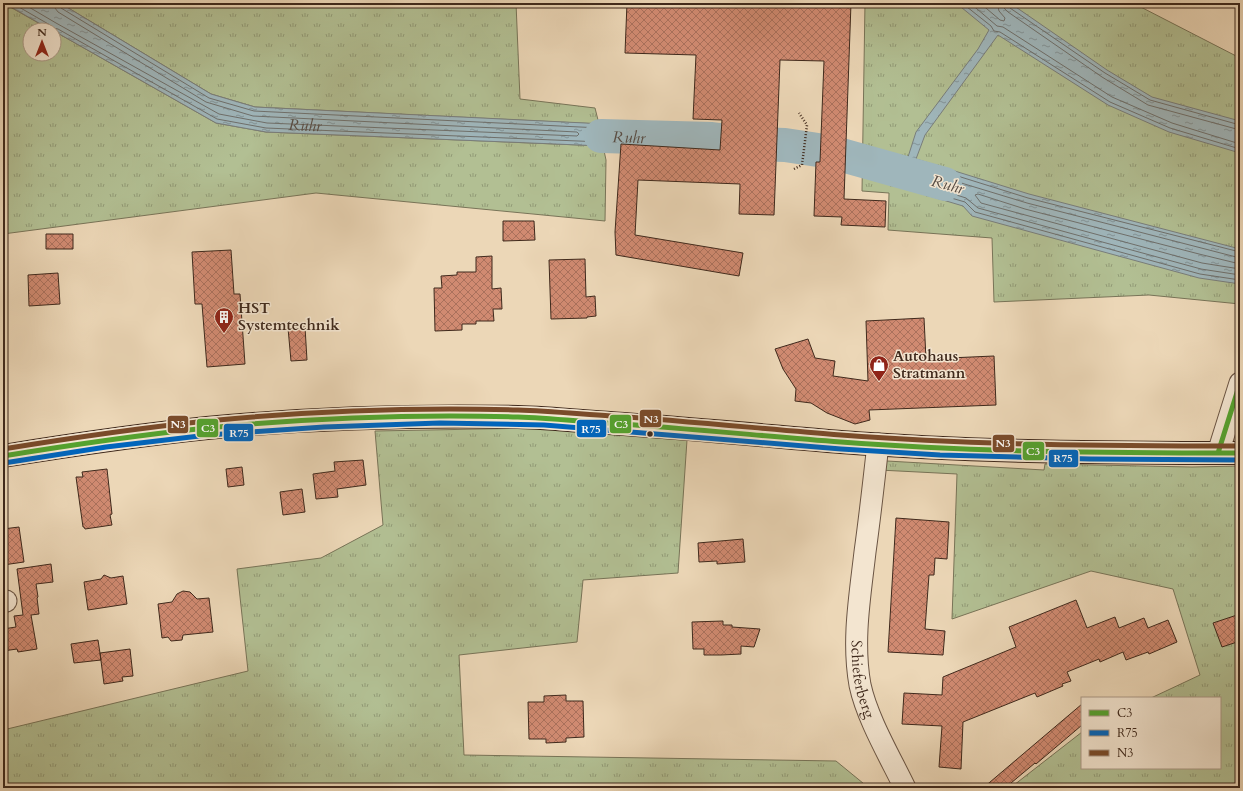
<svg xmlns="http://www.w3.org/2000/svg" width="1243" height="791" font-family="Cardo,serif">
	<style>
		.grass { fill: url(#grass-tufts); stroke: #787458 }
		.water { fill: url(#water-ripples); stroke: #797e7b }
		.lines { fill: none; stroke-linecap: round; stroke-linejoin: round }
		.shore { stroke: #6f706c; stroke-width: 1 }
		.river { stroke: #9fb6bb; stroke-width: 34 }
		.building { fill: url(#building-cross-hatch); stroke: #3f291c }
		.minor-casing { stroke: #6a5443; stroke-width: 23 }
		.secondary-casing { stroke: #3f291c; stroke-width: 24 }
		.path { stroke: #3f291c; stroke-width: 2.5; stroke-dasharray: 1 2; stroke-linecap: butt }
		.minor { stroke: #f3e5d0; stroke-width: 21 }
		.secondary { stroke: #f3e5d0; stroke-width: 22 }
		.bus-1-casing { stroke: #f3e5d0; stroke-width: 8 }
		.bus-2-casing { stroke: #f3e5d0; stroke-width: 8 }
		.bus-3-casing { stroke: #f3e5d0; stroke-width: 8 }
		.bus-1 { stroke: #54a32f; stroke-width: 5 }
		.bus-2 { stroke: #0065bd; stroke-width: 5 }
		.bus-3 { stroke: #7a4b2a; stroke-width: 5 }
		.bus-dot { fill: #3f291c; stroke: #f3e5d0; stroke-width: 1.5 }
		.labels { text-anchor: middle; stroke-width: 3; stroke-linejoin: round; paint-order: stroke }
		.poi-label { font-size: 15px; font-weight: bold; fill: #3f291c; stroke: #f3e5d0; text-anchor: start }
		.street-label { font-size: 15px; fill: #3f291c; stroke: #f3e5d0 }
		.water-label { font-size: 16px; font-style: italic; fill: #574c44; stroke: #f3e5d0 }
		.line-badge { stroke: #f3e5d0; stroke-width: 1.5 }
		.badge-label { font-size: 11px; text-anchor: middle; font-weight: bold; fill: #fff }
	</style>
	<defs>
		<pattern id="grass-tufts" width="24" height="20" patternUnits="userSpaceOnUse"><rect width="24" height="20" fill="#b2bf93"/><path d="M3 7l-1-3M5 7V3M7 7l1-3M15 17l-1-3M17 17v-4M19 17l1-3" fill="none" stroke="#929b77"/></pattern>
		<pattern id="water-ripples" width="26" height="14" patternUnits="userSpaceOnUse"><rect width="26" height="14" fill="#9fb6bb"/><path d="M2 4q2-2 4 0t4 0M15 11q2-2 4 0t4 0" fill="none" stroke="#839497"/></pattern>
		<pattern id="building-cross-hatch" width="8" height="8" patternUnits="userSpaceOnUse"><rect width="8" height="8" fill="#d08a71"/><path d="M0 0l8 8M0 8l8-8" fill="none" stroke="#aa715c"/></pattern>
	</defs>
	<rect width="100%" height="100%" fill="#ecd7b7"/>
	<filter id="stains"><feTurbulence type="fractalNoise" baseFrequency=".005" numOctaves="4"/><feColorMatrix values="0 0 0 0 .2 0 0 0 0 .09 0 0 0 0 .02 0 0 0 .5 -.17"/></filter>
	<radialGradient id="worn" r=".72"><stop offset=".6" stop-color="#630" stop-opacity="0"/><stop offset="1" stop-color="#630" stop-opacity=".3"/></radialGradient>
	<path class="grass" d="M3 3 51 30H30V54H54V31L216 123 266 132 603 146 606 160 605 221 316 193 3 234Z
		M60 3H516L520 99 595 108 599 124 255 107 211 94Z
		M865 3H1133L1240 58V304L1149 295 994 302 992 238 888 230 889 193 862 191Z
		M535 428 687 440 678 573 583 580 577 642 459 655 464 755 836 761 869 788H3V730L248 671 237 569 321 558 383 525 375 431Z
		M887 461 1044 470 1045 464 1192 467 1240 466V788H1017L1014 785 1082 732V768H1220V698H1151L1200 675 1173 589 1091 571 952 619 957 474 879 470Z"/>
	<path class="water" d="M4 3H60L211 94 255 107 647 126V143H616L603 146 266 132 216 123 54 31V30H51Z
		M956 3H1010L1107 70 1152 97 1240 121V153L1169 132 1108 105 998 35 925 135 916 159 1029 194 1240 249V284L1199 278 972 216 963 206 896 186 904 156 908 157 916 132 978 49 989 30Z"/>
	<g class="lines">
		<g class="shore">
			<path d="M12 3 50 25 53 28 58 29 217 119 266 128 602 142 616 139H641L643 137V131L641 130 254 111 209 98 61 8 59 6V3"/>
			<path id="s1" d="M22 3 56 23 219 114 267 123 577 136 579 134 577 132 253 116 206 102 58 12 55 8 54 3"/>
			<path d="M962 3 991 26 994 31 1000 32 1110 102 1170 128 1240 149"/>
			<path d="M970 3 997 26 1003 27 1112 97 1172 123 1240 144"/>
			<path d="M980 3 1000 20 1004 21 1005 18 999 11 997 3"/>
			<path d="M1003 3 1004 8 1008 12 1102 77 1148 105 1240 130"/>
			<path d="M1009 3 1010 8 1105 73 1150 100 1240 125"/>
			<path d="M1240 252 1028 198 916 163 911 160 907 162 902 181 903 184 965 202 975 212 1200 274 1240 280"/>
			<path d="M1240 258 1027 203 912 168 910 169 908 178 909 180 966 198 978 208 1201 269 1240 275"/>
			<path d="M1240 264 1199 254 1025 209 978 194 975 195 981 203 1202 263 1240 269"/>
		</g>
		<path class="river" id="s2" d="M601 136 712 139 753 144 785 145 831 152 945 184"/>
	</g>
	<path class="building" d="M627 3H851L844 199 886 201 885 227 841 225 842 217 814 216 816 162H820L824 61 780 60 774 215 739 214 740 184 638 180 635 235 743 253 739 276 616 255 615 232 621 144 720 150 722 120 693 119 696 55 625 53Z
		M503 221H534L535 240 503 241Z
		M46 234H73V249H46Z
		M231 250 234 294H240L245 364 207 367 202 304H195L192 252Z
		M492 256V289L501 288 502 309H493L494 321H476V324H462V330L435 331 434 288H442L441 276 457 275V272H476V257Z
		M585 259 586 297 595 296 596 316 587 317V318L551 319 549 260Z
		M58 273 60 304 29 306 28 275Z
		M924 318 926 359 994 356 996 405 869 410 870 420 855 424 827 413 811 403 795 401 796 389 783 369 775 349 808 339 815 358 835 361 833 376 868 381 866 321Z
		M305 327 307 360 291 361 288 328Z
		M363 460 366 485 337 489 338 497 316 499 313 474 335 471 334 462Z
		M242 467 244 485 228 487 226 469Z
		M107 469 112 514 110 515 112 525 85 529 84 527H83L76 477H83L82 472Z
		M302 489 305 512 283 515 280 492Z
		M896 518 949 522 947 559 935 558 934 575H929L925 629 945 631 943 655 888 652Z
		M19 527 24 562 3 565V529Z
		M743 539 745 562 717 564V561L699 562 698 543Z
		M51 564 53 582 36 584 38 597 37 598 39 614 31 615 37 649 18 652 17 649 3 651V629L16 627 14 616 23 615 17 569Z
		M104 575 111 578 123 576 127 604 88 610 84 582 101 579Z
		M183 591 190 592 197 599 209 598 213 632 183 635 182 640 171 641 168 637 162 638 158 604 172 602 177 594Z
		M1076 600 1087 628 1115 617 1119 628 1144 618 1148 628 1168 620 1177 642 1149 654 1148 652 1126 660 1123 652 1100 662 1099 659 1067 672 1071 681 1062 684 1063 686 1037 697 1035 693 963 722 961 769 939 767 942 726 902 724 904 693 942 695 943 677 1016 647 1009 627Z
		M1240 614V641L1222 647 1213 623Z
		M723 621V625H732V627L760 629 754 647 741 646V654L721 655H704V649H693L692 622Z
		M98 640 101 660 74 663 71 644Z
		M130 649 133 676 122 677 123 681 104 684 100 653Z
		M566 695V701H583L584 737 566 738V742L546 743V739H529L528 702H544V696Z
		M1082 704V725L1075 731 1036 764 1035 763 1005 788H983Z"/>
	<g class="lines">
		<g class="minor-casing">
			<g id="minor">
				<path id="s3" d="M878 444C874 480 870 516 865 552 860 596 852 641 860 685 867 718 890 757 905 788"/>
				<path d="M1218 453 1240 383"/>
				<path d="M3 601H6"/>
			</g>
		</g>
		<g class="secondary-casing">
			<path id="secondary" d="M3 456C71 445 139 435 207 428 310 418 414 415 518 417 553 418 589 422 624 424 696 429 769 436 841 442 974 452 1107 453 1240 453"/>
		</g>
		<path class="path" d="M794 169 802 165 807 125 799 113"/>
		<use href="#minor" class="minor"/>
		<use href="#secondary" class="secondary"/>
		<g class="bus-1-casing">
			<path id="bus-1" d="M1218 453 1240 383
				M3 456C71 445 139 435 207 428 310 418 414 414 518 417 547 418 576 421 605 423 684 428 763 436 841 442 974 452 1107 453 1240 453"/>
		</g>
		<g class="bus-2-casing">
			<path id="bus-2" d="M4 463 106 447 208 435 324 427 440 423 544 425 841 449 940 455 1090 459 1240 460"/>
		</g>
		<g class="bus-3-casing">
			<path id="bus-3" d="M3 449C71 438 139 428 207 421 310 411 414 407 518 410 549 411 580 414 611 416 688 421 765 429 841 435 974 445 1107 446 1240 446"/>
		</g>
		<use href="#bus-1" class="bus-1"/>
		<use href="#bus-2" class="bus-2"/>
		<use href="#bus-3" class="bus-3"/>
	</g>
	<defs>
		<g id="building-pin" transform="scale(1)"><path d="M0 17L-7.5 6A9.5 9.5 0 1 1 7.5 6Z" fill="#8f2418" stroke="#f3e5d0"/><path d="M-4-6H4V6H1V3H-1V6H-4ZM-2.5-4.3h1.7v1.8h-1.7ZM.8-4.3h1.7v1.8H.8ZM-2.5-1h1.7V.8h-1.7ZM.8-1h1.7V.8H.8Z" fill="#fff"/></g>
		<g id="shop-pin" transform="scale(1)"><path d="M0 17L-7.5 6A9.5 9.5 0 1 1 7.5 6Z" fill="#8f2418" stroke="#f3e5d0"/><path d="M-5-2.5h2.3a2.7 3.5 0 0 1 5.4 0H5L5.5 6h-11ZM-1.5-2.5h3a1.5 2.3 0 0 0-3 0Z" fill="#fff"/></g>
	</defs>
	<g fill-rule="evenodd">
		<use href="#building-pin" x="224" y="317"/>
		<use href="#shop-pin" x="879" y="365"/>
	</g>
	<circle class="bus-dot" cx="650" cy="434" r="3.5"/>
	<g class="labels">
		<g class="poi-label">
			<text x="238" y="313">HST<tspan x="238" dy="17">Systemtechnik</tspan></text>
			<text x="893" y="361">Autohaus<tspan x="893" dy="17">Stratmann</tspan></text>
		</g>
		<g class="street-label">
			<text dy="5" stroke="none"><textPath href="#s3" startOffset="237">Schieferberg</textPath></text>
		</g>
		<g class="water-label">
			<text dy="6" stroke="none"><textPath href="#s1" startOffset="313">Ruhr</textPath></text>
			<text dy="6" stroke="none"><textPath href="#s2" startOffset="28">Ruhr</textPath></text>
			<text transform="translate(948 184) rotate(15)" y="6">Ruhr</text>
		</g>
	</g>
	<g class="line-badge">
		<rect x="639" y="409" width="23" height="19" rx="4" fill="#7a4b2a"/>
		<rect x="609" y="414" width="23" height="20" rx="4" fill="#54a32f"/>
		<rect x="167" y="415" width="22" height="19" rx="4" fill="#7a4b2a"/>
		<rect x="196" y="418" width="23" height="20" rx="4" fill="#54a32f"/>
		<rect x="576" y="419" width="31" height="19" rx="4" fill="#0065bd"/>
		<rect x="223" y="423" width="31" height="19" rx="4" fill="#0065bd"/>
		<rect x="992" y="434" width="23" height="19" rx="4" fill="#7a4b2a"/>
		<rect x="1022" y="441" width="23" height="20" rx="4" fill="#54a32f"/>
		<rect x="1048" y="449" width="31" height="19" rx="4" fill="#0065bd"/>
	</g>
	<g class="badge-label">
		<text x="651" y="423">N3</text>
		<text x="621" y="428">C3</text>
		<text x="178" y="428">N3</text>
		<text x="208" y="432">C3</text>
		<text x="591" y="433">R75</text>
		<text x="239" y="437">R75</text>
		<text x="1003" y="447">N3</text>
		<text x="1033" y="455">C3</text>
		<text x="1063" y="462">R75</text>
	</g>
	<rect width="1243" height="791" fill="none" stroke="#ecd7b7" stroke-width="16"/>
	<rect x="4" y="4" width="1235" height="783" fill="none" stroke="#3f291c" stroke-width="2"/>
	<rect x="8" y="8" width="1227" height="775" fill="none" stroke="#3f291c"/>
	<rect x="1081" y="697" width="140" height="72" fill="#f3e5d0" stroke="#ab9a88"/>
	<rect x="1089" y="710" width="20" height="6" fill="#54a32f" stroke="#ab9a88"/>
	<text x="1117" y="717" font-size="12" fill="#3f291c">C3</text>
	<rect x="1089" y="730" width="20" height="6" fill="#0065bd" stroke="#ab9a88"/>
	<text x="1117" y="737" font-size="12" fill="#3f291c">R75</text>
	<rect x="1089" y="750" width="20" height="6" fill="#7a4b2a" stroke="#ab9a88"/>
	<text x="1117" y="757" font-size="12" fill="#3f291c">N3</text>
	<g transform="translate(42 42)"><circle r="19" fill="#f3e5d0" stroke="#ab9a88"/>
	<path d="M0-3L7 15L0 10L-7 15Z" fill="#8f2418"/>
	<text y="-6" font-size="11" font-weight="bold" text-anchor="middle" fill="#3f291c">N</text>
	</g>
	<rect width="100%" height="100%" filter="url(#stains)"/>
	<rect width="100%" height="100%" fill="url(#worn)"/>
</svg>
